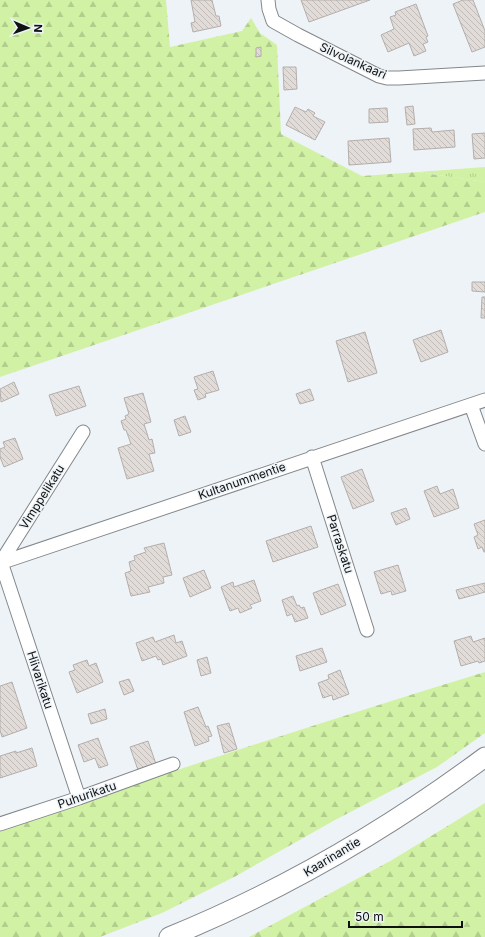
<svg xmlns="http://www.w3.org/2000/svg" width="485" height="937" font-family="Inter,sans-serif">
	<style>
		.forest { fill: url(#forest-firs) }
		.park { fill: url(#park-tufts) }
		.building { fill: url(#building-back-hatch); stroke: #b4aeab }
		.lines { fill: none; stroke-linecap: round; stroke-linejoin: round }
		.street-casing { stroke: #83878b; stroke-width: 15 }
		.secondary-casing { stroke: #83878b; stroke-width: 21 }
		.street { stroke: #fff; stroke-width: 13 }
		.secondary { stroke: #fff; stroke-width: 19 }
		.labels { text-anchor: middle; stroke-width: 3; stroke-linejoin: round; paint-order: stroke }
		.street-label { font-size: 12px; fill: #0f1112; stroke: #eef3f7 }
	</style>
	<defs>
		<pattern id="forest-firs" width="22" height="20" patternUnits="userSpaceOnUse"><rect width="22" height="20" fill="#d1f2a4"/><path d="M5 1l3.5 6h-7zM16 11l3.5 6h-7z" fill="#b2ce8c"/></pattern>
		<pattern id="park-tufts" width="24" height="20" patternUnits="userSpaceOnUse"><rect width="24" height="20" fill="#d1f2a4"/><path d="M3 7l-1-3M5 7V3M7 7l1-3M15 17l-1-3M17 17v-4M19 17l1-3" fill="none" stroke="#b2ce8c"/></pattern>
		<pattern id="building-back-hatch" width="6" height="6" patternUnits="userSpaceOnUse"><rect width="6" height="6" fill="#e2dcd9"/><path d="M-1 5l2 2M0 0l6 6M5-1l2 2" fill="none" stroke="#c1bcb9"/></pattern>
	</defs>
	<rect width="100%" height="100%" fill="#eef3f7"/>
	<path class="forest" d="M0 0H166L170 47 242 31 251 18 260 33 277 45 281 134 362 176 418 172 485 182V212L0 377Z
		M485 672V733L437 767 335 820 236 876 162 913 100 937H0V831C160 774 322 722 485 672Z
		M485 803V937H249L392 860Z"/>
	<path class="park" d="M485 167V182L418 172Z"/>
	<path class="building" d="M191 0H212L216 16H219L221 26 193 32 191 23 195 22Z
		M301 0H370L309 22Z
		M463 0H473L485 31V47L472 52 453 4Z
		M416 4 428 36 426 37 428 42 423 44 426 51 414 56 409 43 388 52 381 35 394 29 390 17 396 15 395 12Z
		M261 47V56L256 57V48Z
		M283 67H296L297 89 284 90Z
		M413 106 415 124 407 125 405 107Z
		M295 107 306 112 308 109 315 113 313 116 325 122 315 140 286 125Z
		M387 108 388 122 369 123V109Z
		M431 128 432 132 454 130 455 147 414 150 413 129Z
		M485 133V158L474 159 472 134Z
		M389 138 391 162 349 165 348 141Z
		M472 282H485V292L472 291Z
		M482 297H485V318H481Z
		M441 330 448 352 421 362 413 340Z
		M365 332 377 373 348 382 336 341Z
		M213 371 219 390 205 394 206 397 198 400 194 390 198 389 194 377Z
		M14 382 19 394 1 402 0 389Z
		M79 386 86 406 56 416 49 395Z
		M310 389 314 400 300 404 296 394Z
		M143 393 151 422 144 424 149 440 152 439 155 453 149 454 154 471 127 479 118 448 131 444 126 430H124L121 421 126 419 125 416 129 414 124 398Z
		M185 416 191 432 179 436 174 420Z
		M15 438 23 459 4 467 0 457V449L5 447 3 442Z
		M362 469 374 501 353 509 341 477Z
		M437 486 440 494 453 489 459 508 434 517 424 491Z
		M406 508 410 519 396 525 391 513Z
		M485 520V552H484L482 547 478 549 474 537 478 535 474 524Z
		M311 526 318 547 273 562 266 541Z
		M164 543 172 575 163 577 164 583 148 587 150 592 131 596 125 573 131 571 129 562 135 560 134 556 146 552 144 548Z
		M398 565 406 591 392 595 391 591 381 594 374 572Z
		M204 570 211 588 190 597 183 578Z
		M254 580 261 601 250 605 252 608 240 613 238 608 230 611 221 587 233 582 234 587Z
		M485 583V592L459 599 456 590Z
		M338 584 346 605 321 615 313 593Z
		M293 596 297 606 299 605 301 608 304 607 308 618 295 622 292 614 287 616 282 600Z
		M174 635 176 643 182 641 187 656 163 665 161 659 158 660 156 656 142 661 136 643 153 637 155 642Z
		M471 636 473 642 485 638V661L479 663 478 661 461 666 454 641Z
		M322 648 327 662 300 671 296 656Z
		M207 657 211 673 201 676 197 660Z
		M87 660 89 666 96 663 103 682 77 693 69 672 75 670 73 665Z
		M340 670 349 694 333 700 332 695 323 698 318 683 329 679 328 675Z
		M129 679 134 691 124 695 119 682Z
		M12 682 27 728 2 737 0 730V686Z
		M198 707 206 727 208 726 212 736 208 737 209 741 195 746 184 712Z
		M105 709 107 719 91 724 88 714Z
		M229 723 237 749 224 753 217 726Z
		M98 738 108 765 99 768 95 758 84 762 78 745Z
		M148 741 156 764 138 770 130 747Z
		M32 748 37 766 0 778V756L16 751V753Z"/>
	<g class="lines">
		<g class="street-casing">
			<path id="street" d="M268 0 269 9 273 21 298 35 379 76 387 78H399L485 73
				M471 405 485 444
				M312 457 367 630
				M0 563 485 400
				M79 798 1 562 83 432
				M0 824 79 798 173 764"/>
		</g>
		<g class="secondary-casing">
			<path id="secondary" d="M169 937C282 891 387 830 485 757"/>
		</g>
		<use href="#street" class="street"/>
		<use href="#secondary" class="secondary"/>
	</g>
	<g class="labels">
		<g class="street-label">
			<text transform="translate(353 61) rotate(24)" y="4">Silvolankaari</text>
			<text transform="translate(242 481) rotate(-19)" y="4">Kultanummentie</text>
			<text transform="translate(42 497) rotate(-58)" y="4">Vimppelikatu</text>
			<text transform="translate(340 544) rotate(72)" y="4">Parraskatu</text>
			<text transform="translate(40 680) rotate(72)" y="4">Hiivarikatu</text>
			<text transform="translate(87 795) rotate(-19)" y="4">Puhurikatu</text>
			<text transform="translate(332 857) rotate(-31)" y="4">Kaarinantie</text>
		</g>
	</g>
	<g transform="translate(28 28) rotate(92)" stroke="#eef3f7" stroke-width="3" paint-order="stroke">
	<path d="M0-3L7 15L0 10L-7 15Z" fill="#0f1112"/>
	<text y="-6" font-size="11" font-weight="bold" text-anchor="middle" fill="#0f1112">N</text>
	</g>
	<path d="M349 921v6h113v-6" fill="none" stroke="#0f1112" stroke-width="2"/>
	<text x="355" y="921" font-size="12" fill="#0f1112" stroke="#eef3f7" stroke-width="3" paint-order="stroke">50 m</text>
</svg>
